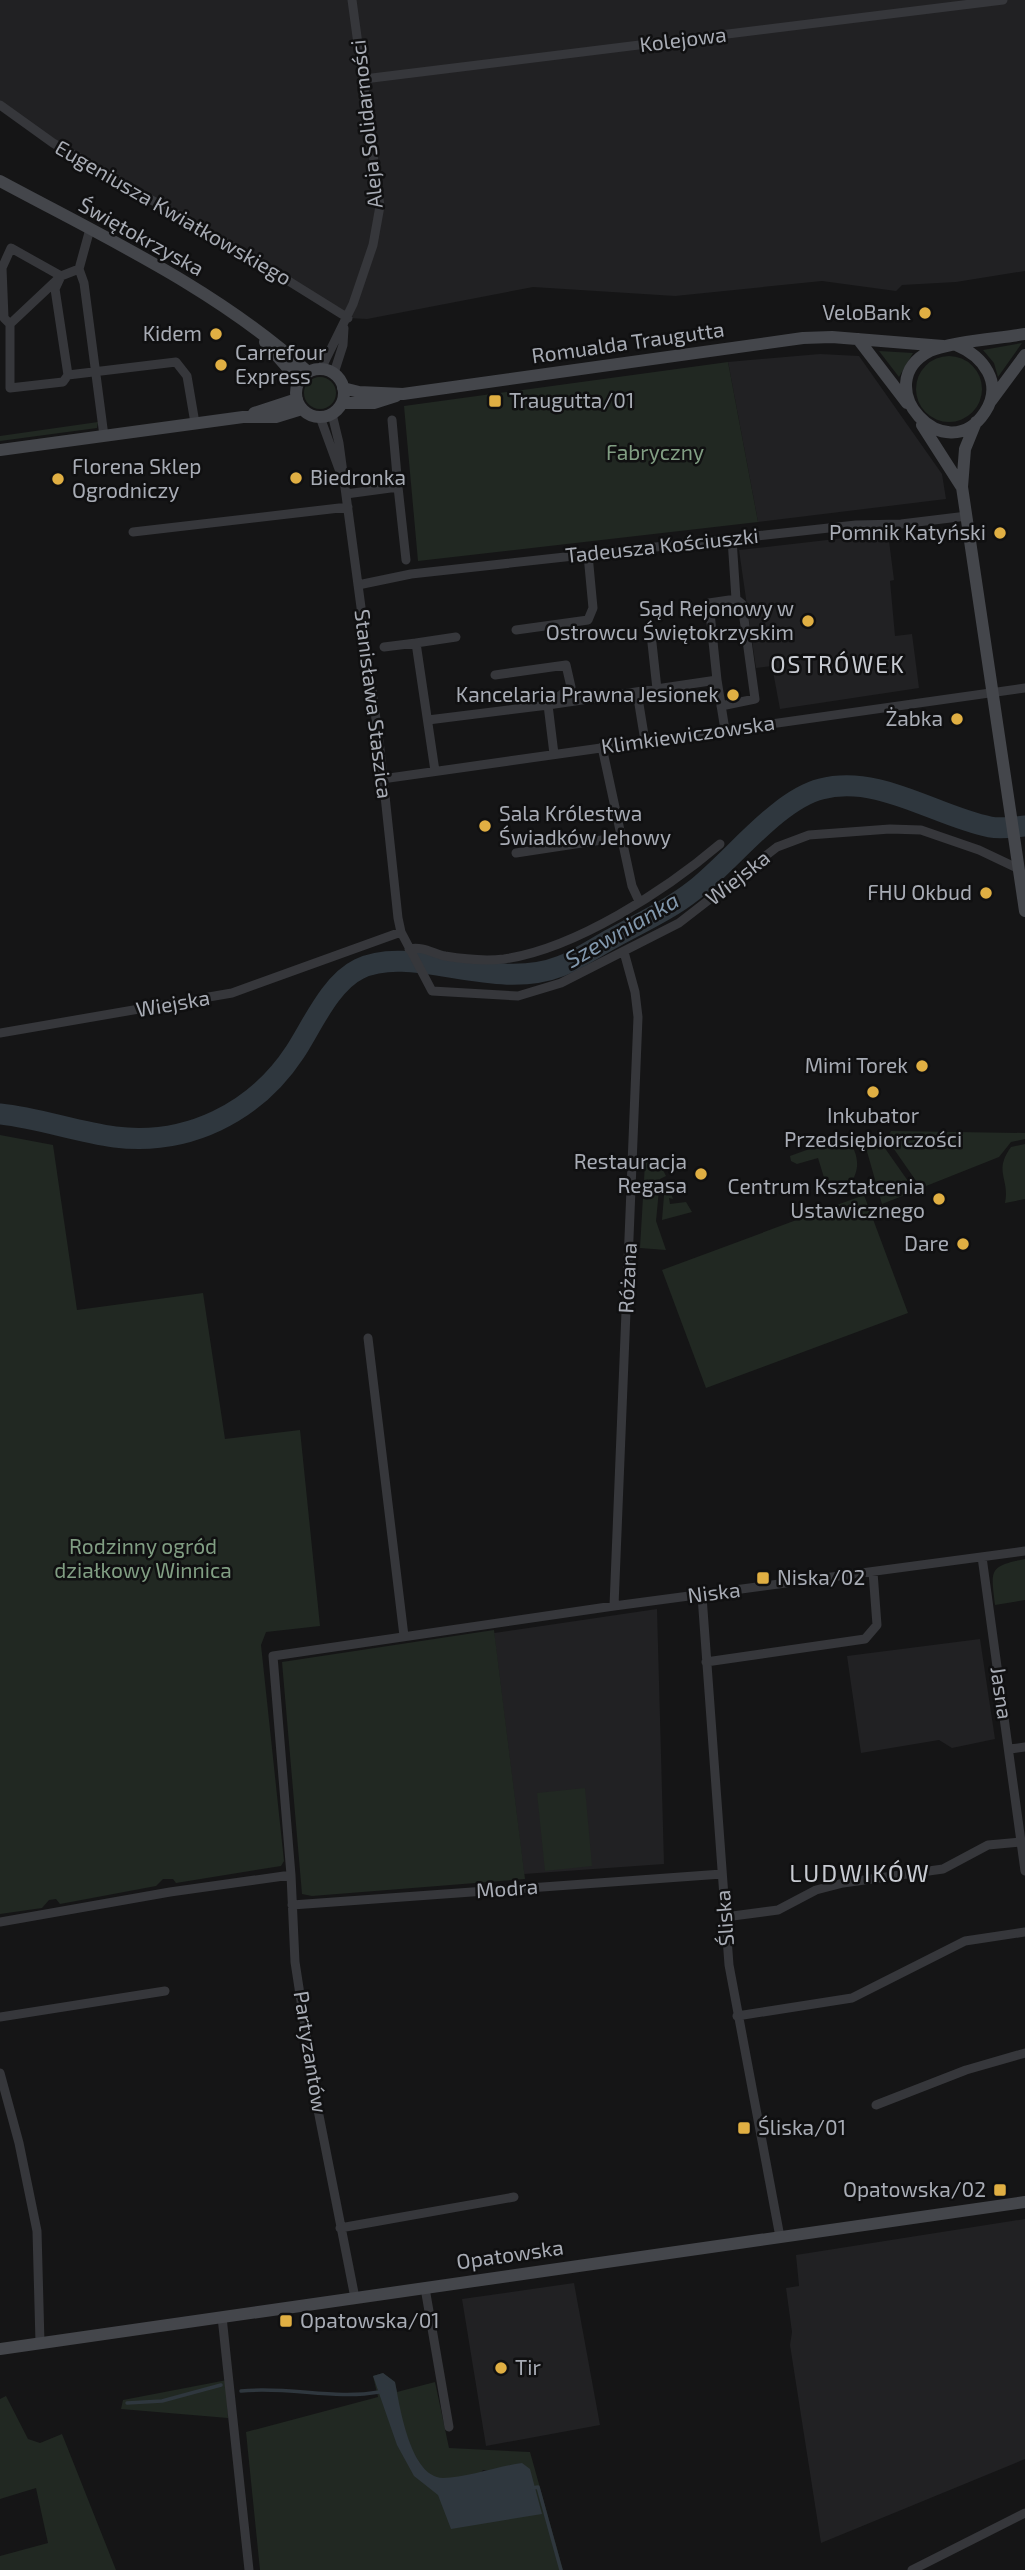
<svg xmlns="http://www.w3.org/2000/svg" width="1025" height="2570" font-family="'Exo 2',sans-serif">
	<style>
		.built { fill: #212123 }
		.green { fill: #212822; fill-rule: evenodd }
		.water { fill: #2f373e }
		.lines { fill: none; stroke-linecap: round; stroke-linejoin: round }
		.stream { stroke: #2f373e; stroke-width: 3.5 }
		.river { stroke: #2f373e; stroke-width: 21 }
		.street { stroke: #36373b; stroke-width: 9 }
		.secondary { stroke: #44464b; stroke-width: 12 }
		.poi-dot { fill: #e0af43; stroke: #101011; stroke-width: 2.5 }
		.labels { text-anchor: middle; stroke-width: 5; stroke-linejoin: round; paint-order: stroke }
		.street-label { font-size: 21px; fill: #a8acb5; stroke: #101011 }
		.poi-label { font-size: 21px; fill: #a8acb5; stroke: #101011; text-anchor: end }
		.park-label { font-size: 21px; fill: #819e83; stroke: #101011 }
		.neighbourhood-label { font-size: 23px; letter-spacing: 2px; fill: #c8cbd2; stroke: #101011 }
		.water-label { font-size: 23px; font-style: italic; fill: #8298ad; stroke: #101011 }
		.quarter-label { font-size: 24px; letter-spacing: 2px; fill: #c8cbd2; stroke: #101011 }
	</style>
	<rect width="100%" height="100%" fill="#151516"/>
	<path class="built" d="M0 0H1025V271L956 282 902 285 896 291 822 281 675 296 533 287 367 319 348 318 53 143 0 105Z
		M820 354 859 356 942 474 946 499 758 522 728 362Z
		M888 533 894 580 890 581 895 636 912 634 919 688 780 709 772 666 756 668 739 550Z
		M657 1609 664 1864 524 1874 494 1633Z
		M980 1639 995 1739 952 1748 939 1740 861 1753 847 1656Z
		M1025 2219V2459L821 2543 790 2345 792 2332 786 2288 799 2286 796 2255Z
		M574 2283 600 2425 486 2446 462 2299Z"/>
	<path class="green" d="M1022 343 998 377 994 363 983 350Z
		M879 351 913 353 899 377Z
		M916 389a33 33 0 1 1 66 0a33 33 0 1 1-66 0Z
		M728 362 758 522 418 561 404 406Z
		M304 393a16 16 0 1 1 32 0a16 16 0 1 1-32 0Z
		M98 422 97 428 0 441V436Z
		M891 1131 1025 1133V1139L1011 1142 999 1157 921 1188 887 1139Z
		M0 1135 53 1145 77 1310 203 1293 225 1439 300 1430 320 1626 266 1632 261 1645 284 1861 281 1866 176 1883 173 1879H163L156 1886 60 1904 56 1899 49 1900 42 1908 0 1914Z
		M869 1135 882 1144 915 1191 882 1204 864 1141Z
		M812 1137 846 1138C866 1160 858 1187 830 1197L818 1158 797 1164 791 1161 790 1156 812 1148Z
		M1025 1144V1199L1005 1203C1010 1178 993 1172 1011 1147Z
		M651 1161 660 1164 666 1176 660 1179 656 1221 666 1250 640 1248 645 1163Z
		M665 1183 668 1184 673 1199 669 1198 670 1204 686 1202 692 1212 662 1220Z
		M864 1195 908 1313 706 1388 662 1270Z
		M1025 1559V1600L995 1605C991 1570 988 1566 1025 1559Z
		M494 1630 525 1879 312 1896 302 1894 282 1662Z
		M585 1788 592 1866 545 1871 537 1793Z
		M383 2373 395 2382 397 2392 435 2382 449 2448 530 2452 563 2570H260L246 2432 378 2397 373 2376ZM512 2465 456 2503 483 2470 492 2471Z
		M227 2380 228 2418 121 2409 123 2400Z
		M6 2396 28 2439 40 2443 62 2434 116 2570H0V2556L48 2543 36 2488 0 2499V2399Z"/>
	<path class="water" d="M383 2373 395 2382C400 2407 410 2477 443 2478 465 2478 499 2466 522 2463L530 2469 542 2514 451 2529 438 2495 414 2476 397 2445 373 2376Z"/>
	<g class="lines">
		<path class="stream" d="M241 2391C289 2386 334 2400 379 2392
			M127 2403 162 2401 221 2385
			M532 2488 538 2487 561 2570"/>
		<path class="river" d="M0 1114C39 1118 76 1132 115 1137 187 1146 255 1113 295 1052 312 1026 330 983 359 969 412 943 493 993 561 966 579 959 596 947 613 938 640 923 669 910 693 891 730 863 777 800 821 789 879 774 935 816 990 827 1001 829 1014 827 1025 826"/>
		<path class="street" d="M364 79 1003 0
			M0 105 53 143 250 257 348 318
			M90 229 79 269 84 283 104 436
			M10 324 4 318 2 268 11 248 61 276 55 289 68 375 176 362 187 376 195 423
			M321 369 353 304 373 245 380 206 352 0
			M334 373 343 345 344 328
			M68 375 63 382 10 388V324L61 276 79 269
			M332 414 339 443 380 749 398 918 401 932 432 991 518 996 561 983 679 923 777 847 809 835 890 829 921 830 979 850 1019 869
			M320 417 339 469
			M392 420 398 487
			M346 494 398 487 406 560
			M133 532 348 507
			M358 585 411 574 856 525 901 524 967 516
			M516 630 588 620 593 608 588 555
			M651 634 657 689
			M384 647 416 643
			M717 680 709 603 736 599 732 539
			M637 692 645 741
			M721 706 755 699 742 604 736 599
			M428 720 548 705 571 687 566 665 495 675
			M602 747 632 886 639 901
			M554 754 548 705 717 680 725 730
			M435 771 416 643 456 637
			M382 779 1025 688
			M516 853 621 837
			M409 949C423 946 432 953 445 956 463 959 486 961 504 959 575 949 666 890 720 844
			M0 1033 232 993 401 932
			M368 1338 404 1636
			M982 1557 1025 1871
			M702 1596 729 1965 780 2237
			M614 1606 638 1017 635 992 624 952
			M706 1662 865 1639 877 1625 873 1572
			M1010 1749 1025 1747
			M292 1905 722 1874
			M725 1917 778 1910 816 1890 843 1883 943 1869 988 1845 1021 1842
			M0 1922 170 1892 291 1875
			M737 2016 852 1998 965 1941 1025 1932
			M0 2017 165 1991
			M0 2073 19 2143 37 2231 40 2343
			M876 2105 966 2070 1025 2053
			M340 2228 514 2197
			M425 2288 449 2427
			M355 2298 317 2105 295 1962 291 1875 273 1656 614 1606 1025 1551
			M222 2317 249 2570
			M912 2570 1025 2513"/>
		<path class="secondary" d="M0 181C106 238 218 290 308 372
			M858 339 907 403
			M265 342 299 381
			M956 345C983 356 1004 383 985 412 946 472 866 384 930 351 948 342 1003 338 1025 334
			M296 393a24 24 0 1 1 48 0a24 24 0 1 1-48 0Z
			M343 388 359 392 403 394 803 338 832 337 943 346
			M991 401 1025 355
			M342 403H374L396 396
			M254 413 297 399
			M976 422 965 449 962 487 1025 911
			M922 425 961 486
			M0 450 243 417H276L302 409
			M0 2349 1025 2202"/>
	</g>
	<g class="poi-dot">
		<circle cx="925" cy="313" r="7"/>
		<circle cx="216" cy="334" r="7"/>
		<circle cx="221" cy="365" r="7"/>
		<rect x="488" y="394" width="14" height="14" rx="3.5"/>
		<circle cx="296" cy="478" r="7"/>
		<circle cx="58" cy="479" r="7"/>
		<circle cx="1000" cy="533" r="7"/>
		<circle cx="808" cy="621" r="7"/>
		<circle cx="733" cy="695" r="7"/>
		<circle cx="957" cy="719" r="7"/>
		<circle cx="485" cy="826" r="7"/>
		<circle cx="986" cy="893" r="7"/>
		<circle cx="922" cy="1066" r="7"/>
		<circle cx="873" cy="1092" r="7"/>
		<circle cx="701" cy="1174" r="7"/>
		<circle cx="939" cy="1199" r="7"/>
		<circle cx="963" cy="1244" r="7"/>
		<rect x="756" y="1571" width="14" height="14" rx="3.5"/>
		<rect x="737" y="2121" width="14" height="14" rx="3.5"/>
		<rect x="993" y="2183" width="14" height="14" rx="3.5"/>
		<rect x="279" y="2314" width="14" height="14" rx="3.5"/>
		<circle cx="501" cy="2368" r="7"/>
	</g>
	<g class="labels">
		<g class="street-label">
			<text transform="translate(683 40) rotate(-7)" y="7">Kolejowa</text>
			<text transform="translate(367 124) rotate(-96)" y="7">Aleja Solidarności</text>
			<text transform="translate(173 213) rotate(30)" y="7">Eugeniusza Kwiatkowskiego</text>
			<text transform="translate(141 237) rotate(29)" y="7">Świętokrzyska</text>
			<text transform="translate(628 343) rotate(-8)" y="7">Romualda Traugutta</text>
			<text transform="translate(662 546) rotate(-6)" y="7">Tadeusza Kościuszki</text>
			<text transform="translate(373 704) rotate(83)" y="7">Stanisława Staszica</text>
			<text transform="translate(688 735) rotate(-8)" y="7">Klimkiewiczowska</text>
			<text transform="translate(738 878) rotate(-38)" y="7">Wiejska</text>
			<text transform="translate(173 1004) rotate(-10)" y="7">Wiejska</text>
			<text transform="translate(628 1278) rotate(-87)" y="7">Różana</text>
			<text transform="translate(714 1593) rotate(-7)" y="7">Niska</text>
			<text transform="translate(1001 1693) rotate(82)" y="7">Jasna</text>
			<text transform="translate(507 1889) rotate(-4)" y="7">Modra</text>
			<text transform="translate(725 1918) rotate(-94)" y="7">Śliska</text>
			<text transform="translate(310 2052) rotate(81)" y="7">Partyzantów</text>
			<text transform="translate(510 2255) rotate(-8)" y="7">Opatowska</text>
		</g>
		<g class="poi-label">
			<text x="911" y="320">VeloBank</text>
			<text x="202" y="341">Kidem</text>
			<text x="235" y="360" text-anchor="start">Carrefour<tspan x="235" dy="24">Express</tspan></text>
			<text x="509" y="408" text-anchor="start">Traugutta/01</text>
			<text x="72" y="474" text-anchor="start">Florena Sklep<tspan x="72" dy="24">Ogrodniczy</tspan></text>
			<text x="310" y="485" text-anchor="start">Biedronka</text>
			<text x="986" y="540">Pomnik Katyński</text>
			<text x="794" y="616">Sąd Rejonowy w<tspan x="794" dy="24">Ostrowcu Świętokrzyskim</tspan></text>
			<text x="719" y="702">Kancelaria Prawna Jesionek</text>
			<text x="943" y="726">Żabka</text>
			<text x="499" y="821" text-anchor="start">Sala Królestwa<tspan x="499" dy="24">Świadków Jehowy</tspan></text>
			<text x="972" y="900">FHU Okbud</text>
			<text x="908" y="1073">Mimi Torek</text>
			<text x="873" y="1123" text-anchor="middle">Inkubator<tspan x="873" dy="24">Przedsiębiorczości</tspan></text>
			<text x="687" y="1169">Restauracja<tspan x="687" dy="24">Regasa</tspan></text>
			<text x="925" y="1194">Centrum Kształcenia<tspan x="925" dy="24">Ustawicznego</tspan></text>
			<text x="949" y="1251">Dare</text>
			<text x="777" y="1585" text-anchor="start">Niska/02</text>
			<text x="758" y="2135" text-anchor="start">Śliska/01</text>
			<text x="986" y="2197">Opatowska/02</text>
			<text x="300" y="2328" text-anchor="start">Opatowska/01</text>
			<text x="515" y="2375" text-anchor="start">Tir</text>
		</g>
		<g class="park-label">
			<text x="655" y="460">Fabryczny</text>
			<text x="143" y="1554">Rodzinny ogród<tspan x="143" dy="24">działkowy Winnica</tspan></text>
		</g>
		<g class="neighbourhood-label">
			<text x="838" y="673">OSTRÓWEK</text>
		</g>
		<g class="water-label">
			<text transform="translate(622 930) rotate(-30)" y="8">Szewnianka</text>
		</g>
		<g class="quarter-label">
			<text x="860" y="1882">LUDWIKÓW</text>
		</g>
	</g>
</svg>
